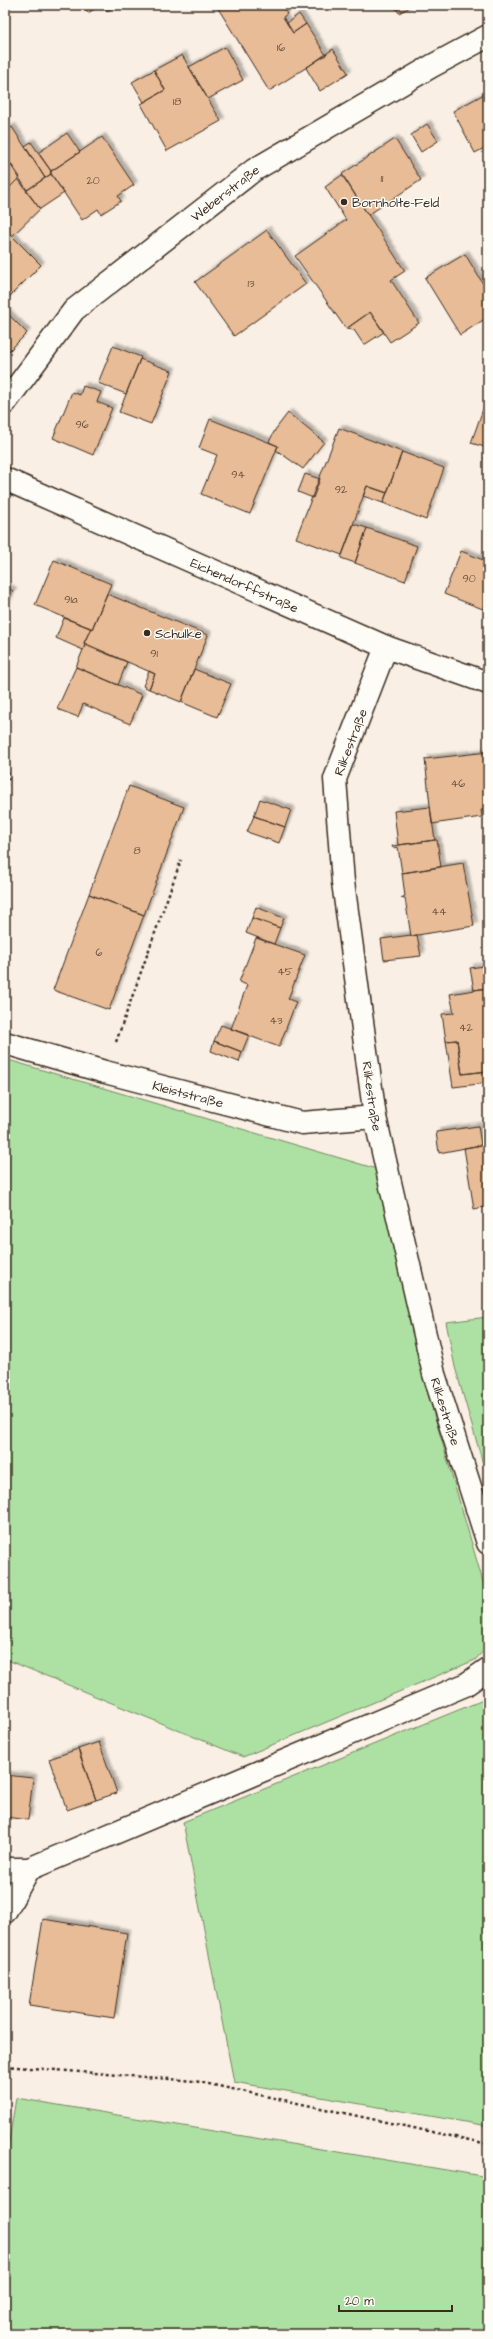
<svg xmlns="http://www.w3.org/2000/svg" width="493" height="2339" font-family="'Architects Daughter',sans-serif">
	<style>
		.green { fill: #ade1a3; stroke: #748660 }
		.building { fill: #e7bc97; stroke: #3b2a1e; filter: url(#shadow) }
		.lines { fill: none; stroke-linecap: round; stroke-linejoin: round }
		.minor-casing { stroke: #3b2a1e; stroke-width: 25 }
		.path { stroke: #3b2a1e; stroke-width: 2.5; stroke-dasharray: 3 3; stroke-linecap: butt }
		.minor { stroke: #fdfcf7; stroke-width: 22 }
		.poi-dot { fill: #3b2a1e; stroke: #fdfcf7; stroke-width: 1.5 }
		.labels { text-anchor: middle; stroke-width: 3; stroke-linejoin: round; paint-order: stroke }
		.number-label { font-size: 11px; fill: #664e3c }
		.street-label { font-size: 13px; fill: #3b2a1e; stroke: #fdfcf7 }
		.poi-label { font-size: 13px; fill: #3b2a1e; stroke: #fdfcf7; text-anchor: start }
	</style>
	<defs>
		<filter id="shadow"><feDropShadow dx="3.5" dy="-3.5" stdDeviation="1" flood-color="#0004"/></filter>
	</defs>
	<rect width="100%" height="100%" fill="#f9efe4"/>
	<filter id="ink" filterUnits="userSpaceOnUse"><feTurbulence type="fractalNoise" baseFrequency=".025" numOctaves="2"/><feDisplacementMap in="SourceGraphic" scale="8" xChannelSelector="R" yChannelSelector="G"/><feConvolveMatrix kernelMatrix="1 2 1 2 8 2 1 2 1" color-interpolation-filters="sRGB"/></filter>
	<g filter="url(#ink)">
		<path class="green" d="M5 1059 377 1169 420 1366 488 1599V1646L475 1660 243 1757 5 1659Z
			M488 1317V1481L455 1367 446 1322Z
			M488 1698V2126L234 2082 183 1822Z
			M16 2098 488 2177V2334H5V2166Z"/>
		<path class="building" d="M83 5H101L88 13Z
			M103 5H118L107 11Z
			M216 5H282L287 14 283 17 293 33 306 24 326 55 269 91Z
			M394 5H414L399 13Z
			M299 14 306 24 293 33 287 23Z
			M225 47 243 80 208 99 189 67Z
			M333 49 348 73 320 91 306 68Z
			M182 55 221 121 167 151 141 104 165 90 154 70Z
			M154 70 165 90 144 102 132 82Z
			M488 92V146L475 153 453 111Z
			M427 124 438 141 421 152 411 135Z
			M12 127 45 178 27 190 5 156V131Z
			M67 133 80 152 51 171 38 153Z
			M102 137 134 185 118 196 121 201 101 214 98 209 82 220 50 172Z
			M395 139 421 180 368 215 342 174Z
			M31 142 51 171V174L45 178 25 146Z
			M6 157 20 177 8 189 5 186Z
			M51 174 64 193 40 209 26 191Z
			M342 175 405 271 391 280 419 323 390 342 370 312 346 329 295 256 346 220 325 187Z
			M18 179 40 209 12 236 5 229V192Z
			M5 229 41 265 5 301Z
			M267 230 306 284 234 336 195 282Z
			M465 254 488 292V317L460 335 425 278Z
			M5 311 27 333 5 355Z
			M370 312 384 332 364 345 354 330 346 329Z
			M113 346 141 357 126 394 98 383Z
			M140 359 172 371 151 424 119 412Z
			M83 386 101 392 97 402 112 408 93 455 53 438 72 392 80 395Z
			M488 395V460L484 459 488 448 471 443Z
			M288 413 324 442 303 469 276 450 278 446 269 442 275 430Z
			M210 419 278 446 250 514 201 494 217 455 199 448Z
			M339 428 402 452 387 493 367 486 342 555 296 538Z
			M402 452 444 468 426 520 383 503Z
			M305 474 320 479 313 498 298 492Z
			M367 486 387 493 383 503 363 496Z
			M354 524 367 528 355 563 341 558Z
			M367 528 417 546 405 581 355 563Z
			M461 551 488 562V611L444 594Z
			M54 560 111 584 92 629 35 605Z
			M5 587 13 591 5 608Z
			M107 594 208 635 181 702 149 689 155 674 84 643 91 628 92 629Z
			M64 618 91 628 84 643 85 645 83 650 56 638Z
			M85 645 127 662 118 685 76 667Z
			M76 667 142 695 130 724 83 704 78 717 57 709Z
			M194 669 231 684 217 717 181 702Z
			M149 671 155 674 149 689 143 686Z
			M488 752V810H481L482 817 432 824 425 759Z
			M129 786 184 807 144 915 89 894Z
			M260 799 291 810 285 827 254 816Z
			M430 807 435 840 398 845 394 811Z
			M254 816 285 827 279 843 247 832Z
			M435 840H437L441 867 402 873 398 847 393 848 392 846Z
			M463 863 474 926 411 936 405 898H401L405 896 402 873Z
			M89 894 144 915 109 1010 53 990Z
			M256 907 284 918 280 928 252 918Z
			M252 918 280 928 274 944 246 933Z
			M411 935V936L417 935 421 956 384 960 381 939Z
			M256 938 305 955 288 999 296 1002 279 1047 231 1029 247 985 239 982Z
			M488 965V988H487L484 966Z
			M484 966 487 988 474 990 470 968Z
			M487 988 488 1071 462 1074 457 1040 446 1041 442 1014 454 1013 450 994Z
			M221 1025 249 1035 242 1052 214 1041Z
			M457 1040 462 1074 488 1071V1083L453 1087 446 1041Z
			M214 1041 242 1052 239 1062 211 1051Z
			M478 1126 481 1145 439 1153 436 1132Z
			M488 1144V1206L474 1209 464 1148Z
			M99 1742 117 1793 96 1800 78 1749Z
			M78 1749 96 1800 67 1810 49 1759Z
			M5 1775 33 1778 28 1820 5 1817Z
			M43 1919 127 1933 114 2018 29 2005Z"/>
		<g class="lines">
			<g class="minor-casing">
				<g id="minor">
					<path id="s1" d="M5 403 74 310 254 170 432 66 488 36"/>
					<path id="s2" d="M5 479 386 647 488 683"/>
					<path id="s3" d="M386 647 335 779 343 882 375 1117 434 1374 488 1543"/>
					<path id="s4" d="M5 1043 105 1072 302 1123 375 1117"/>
					<path d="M5 1869H29L465 1685 488 1669"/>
					<path d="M5 1912 29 1869"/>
				</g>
			</g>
			<path class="path" d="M5 760 9 777 5 788
				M116 1042 181 860
				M5 2066 195 2081 488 2144"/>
			<use href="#minor" class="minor"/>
		</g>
	</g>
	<g class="poi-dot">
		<circle cx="344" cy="202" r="4"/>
		<circle cx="147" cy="633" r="4"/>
	</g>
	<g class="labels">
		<g class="number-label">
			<text x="281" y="51">16</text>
			<text x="177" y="105">18</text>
			<text x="382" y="182">11</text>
			<text x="93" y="184">20</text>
			<text x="251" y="287">13</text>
			<text x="82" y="428">96</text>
			<text x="238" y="478">94</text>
			<text x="341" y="493">92</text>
			<text x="469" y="582">90</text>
			<text x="71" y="603">91a</text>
			<text x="154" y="657">91</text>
			<text x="458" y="787">46</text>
			<text x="137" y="854">8</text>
			<text x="439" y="915">44</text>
			<text x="99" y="956">6</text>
			<text x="285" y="975">45</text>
			<text x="276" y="1024">43</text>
			<text x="466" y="1031">42</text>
		</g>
		<g class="street-label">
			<text dy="5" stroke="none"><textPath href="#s1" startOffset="307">Weberstraße</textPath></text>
			<text dy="5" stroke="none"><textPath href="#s2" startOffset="262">Eichendorffstraße</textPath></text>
			<text transform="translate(350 742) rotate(-69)" y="5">Rilkestraße</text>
			<text dy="5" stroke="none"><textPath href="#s4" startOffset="190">Kleiststraße</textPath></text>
			<text dy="5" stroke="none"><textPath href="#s3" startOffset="461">Rilkestraße</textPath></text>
			<text dy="5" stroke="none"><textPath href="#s3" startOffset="785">Rilkestraße</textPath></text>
		</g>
		<g class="poi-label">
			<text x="352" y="207">Bornholte-Feld</text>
			<text x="155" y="638">Schulke</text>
		</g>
	</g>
	<rect width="493" height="2339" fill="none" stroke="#fdfcf7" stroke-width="20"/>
	<rect x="10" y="10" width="473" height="2319" fill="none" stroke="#3b2a1e" stroke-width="1.5" filter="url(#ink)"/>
	<path d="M339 2305v6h113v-6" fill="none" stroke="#3b2a1e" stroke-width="2"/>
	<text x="345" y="2305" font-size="12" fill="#3b2a1e" stroke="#fdfcf7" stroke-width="3" paint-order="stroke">20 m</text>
</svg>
